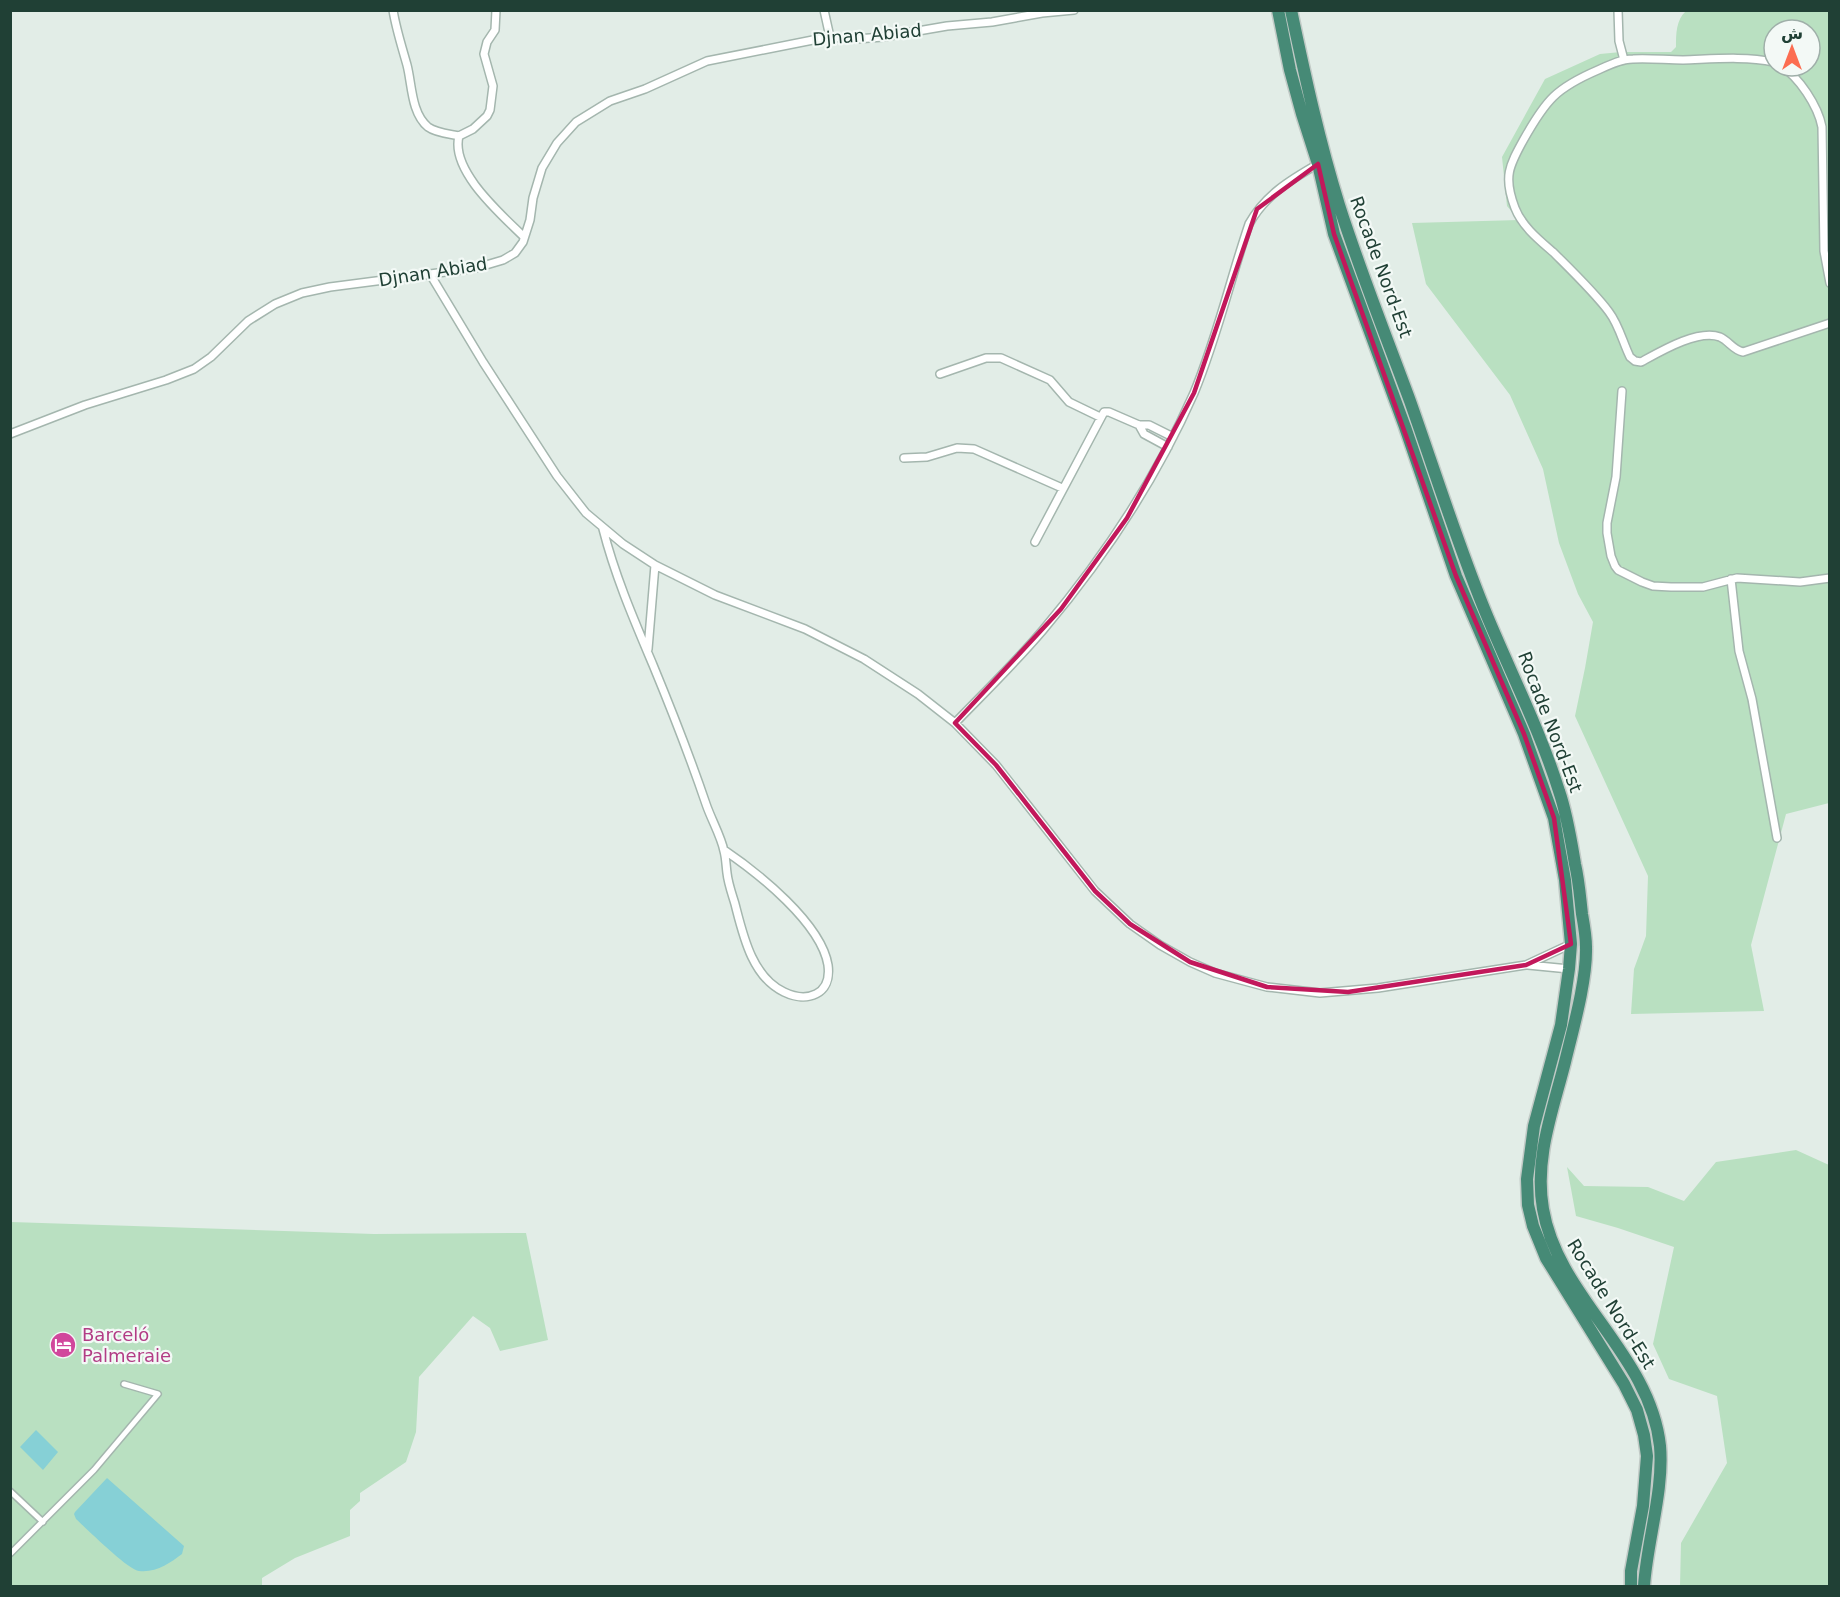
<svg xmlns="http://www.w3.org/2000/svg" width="1840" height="1597" font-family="'DejaVu Sans','Noto Sans Arabic',sans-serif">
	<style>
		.green { fill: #b9e0c1; fill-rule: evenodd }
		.water { fill: #86d0d6 }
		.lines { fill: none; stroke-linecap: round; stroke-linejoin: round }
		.pedestrian-casing { stroke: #a4b6ae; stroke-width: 8 }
		.minor-casing { stroke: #a4b6ae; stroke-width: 10 }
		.trunk-casing { stroke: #c1cac6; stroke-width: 15 }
		.pedestrian { stroke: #fff; stroke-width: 5 }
		.minor { stroke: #fff; stroke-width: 7 }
		.trunk { stroke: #468a76; stroke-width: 12 }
		.marked { fill: none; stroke: #c2185b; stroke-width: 4.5; stroke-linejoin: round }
		.labels { text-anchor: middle; stroke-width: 4.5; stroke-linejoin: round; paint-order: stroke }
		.street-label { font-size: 18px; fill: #204035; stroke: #f3f9f6 }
		.hotel-label { font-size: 18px; fill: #b23c85; stroke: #f3f9f6; text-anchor: start }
	</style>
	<rect width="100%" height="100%" fill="#e2ede7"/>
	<path class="green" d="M1686 11H1829V803L1786 814 1751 945 1764 1011 1631 1014 1634 969 1646 936 1648 876 1575 716 1585 668 1593 622 1578 594 1559 543 1543 469 1510 395 1426 284 1412 223 1519 220 1507 206 1502 157 1545 79 1600 54 1621 52H1671L1676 47C1676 34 1676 20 1686 11ZM1774 30H1810V66H1774Z
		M1796 1150 1829 1165V1586H1680L1681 1543 1727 1463 1717 1396 1669 1379 1653 1344 1674 1247 1618 1228 1576 1216 1567 1167 1584 1186 1648 1187 1684 1201 1716 1162Z
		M11 1222 374 1234 526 1233 548 1340 500 1351 490 1328 473 1316 419 1377 416 1432 406 1462 360 1493V1501L350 1510V1536L295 1558 262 1578V1586H11Z"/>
	<path class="water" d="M36 1430 58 1452 43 1470 20 1447Z
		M107 1478 184 1546 182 1554C170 1563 156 1573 139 1571 128 1570 87 1529 76 1519L74 1514 75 1512Z"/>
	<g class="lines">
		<g class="pedestrian-casing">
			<path id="pedestrian" d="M10 1491 43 1522
				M10 1554 94 1470 158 1394 124 1384"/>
		</g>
		<g class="minor-casing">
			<path id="minor" d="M393 10C396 29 402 47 407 65 412 84 411 113 428 127 436 133 450 134 459 136
				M496 10 495 30 487 42 484 54 493 86 490 110 487 116 473 129 459 136C450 171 502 215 524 237
				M824 10 830 37
				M1618 10 1619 41 1624 60
				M1774 62C1744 56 1714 59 1683 60 1666 60 1650 58 1633 59 1621 59 1609 65 1598 70 1556 88 1546 100 1524 139 1509 166 1503 177 1515 208 1522 226 1538 239 1553 252 1570 269 1595 293 1609 312 1619 325 1623 343 1630 357L1635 361 1641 362C1661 351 1698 329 1720 337 1729 341 1733 350 1743 352L1830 323
				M1781 66C1799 77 1818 106 1822 127L1824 251 1830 283
				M430 274 483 362 557 476 586 513 623 544 655 565 715 595 805 629 864 659 918 694 955 723 996 765 1095 891 1130 924 1160 945 1190 962 1215 973 1267 987 1320 993 1378 988 1526 965 1571 944
				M940 374 986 358H1001L1050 380 1069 402 1100 417
				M1622 391 1616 477 1607 523V533L1611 556 1615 566 1618 570 1642 582 1653 586 1671 587H1703L1737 578 1800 582 1830 578
				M1139 425 1144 434 1168 447
				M10 434 85 405 166 380 194 369 211 357 248 321 275 304 302 293 330 287 476 268 503 260 515 253 523 242 530 220 533 198 542 168 557 143 576 122 610 101 645 89 707 61 828 37 856 39 883 37 947 26 992 22 1042 13 1074 10
				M904 458 927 457 957 448 974 449 1062 488
				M603 529C615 576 634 620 653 665 672 711 690 757 706 804 711 819 721 836 724 851 726 858 726 866 727 873 728 883 732 894 735 904 743 935 752 977 784 992 807 1003 832 995 828 965 821 923 758 873 724 850
				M1035 542 1104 412H1109L1139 425H1149L1173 437
				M1731 579 1739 651 1752 699 1777 838
				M648 649 655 565
				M955 723C985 692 1015 663 1043 630 1103 559 1156 479 1194 393 1217 338 1230 280 1249 224 1265 195 1290 180 1318 164
				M1528 965 1569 969"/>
		</g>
		<g class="trunk-casing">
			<path id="trunk" d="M1278 10 1290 70 1302 114 1318 164 1334 234 1405 427 1456 576 1524 734 1554 818 1565 880 1571 944 1569 969 1561 1025 1534 1126 1527 1179 1528 1205 1533 1226 1546 1258 1624 1384 1637 1410 1644 1435 1647 1456 1643 1506 1631 1571V1586
				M1291 10C1305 76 1319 141 1339 205 1360 271 1386 336 1410 401 1434 469 1456 539 1483 606 1508 668 1539 727 1559 791 1567 814 1571 840 1575 864 1579 881 1580 897 1582 914 1584 925 1586 936 1586 947 1587 980 1573 1029 1565 1062 1553 1110 1534 1158 1543 1209 1558 1298 1650 1354 1660 1446 1664 1490 1647 1541 1644 1586"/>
		</g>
		<use href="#pedestrian" class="pedestrian"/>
		<use href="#minor" class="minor"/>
		<use href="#trunk" class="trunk"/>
	</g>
	<path class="marked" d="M1318 164 1334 234 1456 576 1524 734 1554 818 1571 944 1526 965 1348 992 1267 987 1190 962 1130 924 1095 891 996 765 955 723 1061 609 1127 518 1194 393 1257 209Z"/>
	<defs>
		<g id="hotel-disc" transform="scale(1.35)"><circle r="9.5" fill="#d1479c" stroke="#f3f9f6"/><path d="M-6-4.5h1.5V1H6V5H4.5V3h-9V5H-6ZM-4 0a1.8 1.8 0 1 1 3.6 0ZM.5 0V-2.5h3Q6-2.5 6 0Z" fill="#fff"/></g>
	</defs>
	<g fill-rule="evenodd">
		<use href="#hotel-disc" x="63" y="1345"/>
	</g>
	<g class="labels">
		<g class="street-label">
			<text transform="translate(867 35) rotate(-5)" y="6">Djnan Abiad</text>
			<text transform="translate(1381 267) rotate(70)" y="6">Rocade Nord-Est</text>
			<text transform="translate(433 272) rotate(-9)" y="6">Djnan Abiad</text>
			<text transform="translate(1550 722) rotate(69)" y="6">Rocade Nord-Est</text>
			<text transform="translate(1611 1304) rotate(58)" y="6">Rocade Nord-Est</text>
		</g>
		<g class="hotel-label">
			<text x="82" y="1341">Barceló<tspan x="82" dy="21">Palmeraie</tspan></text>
		</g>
	</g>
	<rect width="1840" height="1597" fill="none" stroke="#204035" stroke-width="24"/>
	<g transform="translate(1792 48)"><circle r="28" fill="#f3f9f6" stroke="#9fafa9" stroke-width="1.5"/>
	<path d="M0-4.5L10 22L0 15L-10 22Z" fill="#fc6d51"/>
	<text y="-9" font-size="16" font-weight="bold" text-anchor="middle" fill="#204035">ش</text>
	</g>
</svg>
